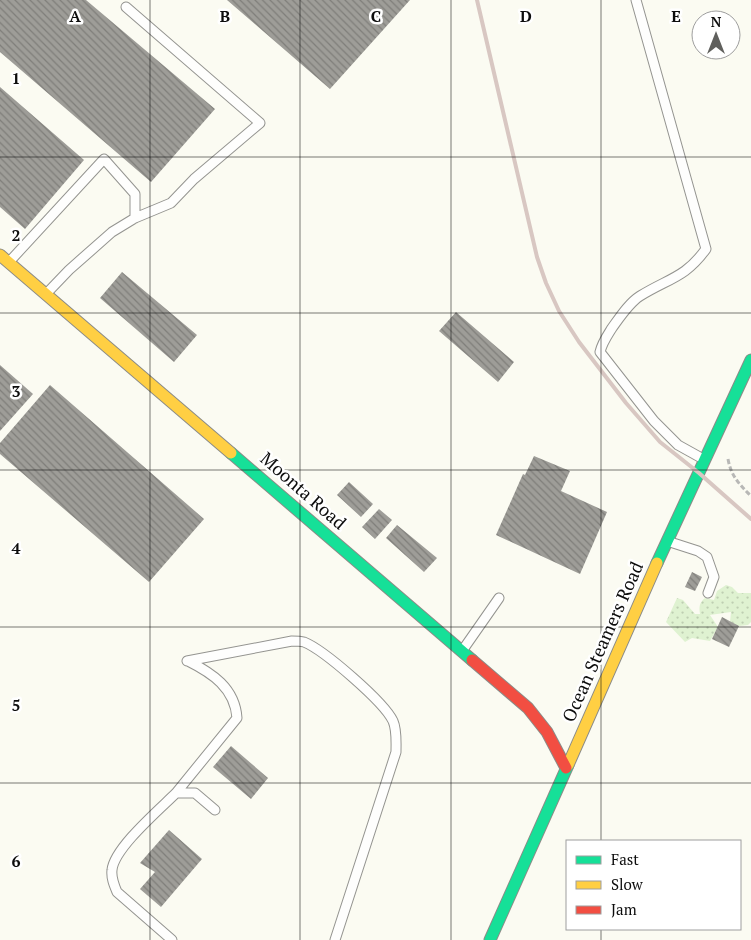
<svg xmlns="http://www.w3.org/2000/svg" width="751" height="940" font-family="'PT Serif',serif">
	<style>
		.grass { fill: url(#grass-dots) }
		.building { fill: url(#building-back-hatch) }
		.lines { fill: none; stroke-linecap: round; stroke-linejoin: round }
		.lane-casing { stroke: #949490; stroke-width: 11 }
		.fast-casing { stroke: #8b8b87; stroke-width: 13 }
		.slow-casing { stroke: #8b8b87; stroke-width: 13 }
		.jam-casing { stroke: #8b8b87; stroke-width: 13 }
		.path { stroke: #b8b8b6; stroke-width: 3; stroke-dasharray: 5 2.5; stroke-linecap: butt }
		.lane { stroke: #fefefd; stroke-width: 9 }
		.fast { stroke: #16e098; stroke-width: 11 }
		.slow { stroke: #ffcf43; stroke-width: 11 }
		.jam { stroke: #f24e42; stroke-width: 11 }
		.rail { stroke: #d8c7c2; stroke-width: 4 }
		.grid { fill: none; stroke: #0d0d0d; stroke-width: 1; stroke-opacity: 0.55 }
		.labels { text-anchor: middle; stroke-width: 5; stroke-linejoin: round; paint-order: stroke }
		.street-label { font-size: 18px; fill: #0d0d0d; stroke: #fff }
		.grid-label { font-size: 16px; text-anchor: middle; font-weight: bold; fill: #0d0d0d; stroke: #fff; stroke-width: 5; stroke-linejoin: round; paint-order: stroke }
	</style>
	<defs>
		<pattern id="grass-dots" width="8" height="8" patternUnits="userSpaceOnUse" patternTransform="scale(1.25)"><rect width="8" height="8" fill="#dff2d1"/><path d="M2 2h.1M6 6h.1" fill="none" stroke="#beceb2" stroke-width="1.8" stroke-linecap="round"/></pattern>
		<pattern id="building-back-hatch" width="6" height="6" patternUnits="userSpaceOnUse" patternTransform="scale(1.25)"><rect width="6" height="6" fill="#9e9d98"/><path d="M-1 5l2 2M0 0l6 6M5-1l2 2" fill="none" stroke="#7f7e7a"/></pattern>
	</defs>
	<rect width="100%" height="100%" fill="#fbfbf2"/>
	<path class="grass" d="M726 585 732 587 738 593H751V622L748 625 739 626 730 622 731 612 710 615 718 627 710 641 692 638 685 642 666 622 677 598 683 600 695 614H700C699 607 699 603 705 598L714 600 717 591Z"/>
	<path class="building" d="M0 0H86L215 109 151 182 0 52Z
		M227 0H410L330 89Z
		M0 87 84 160 25 229 0 207Z
		M122 272 197 335 174 362 100 298Z
		M456 312 514 362 498 382 439 331Z
		M0 365 33 394 0 431Z
		M50 385 204 519 149 582 0 454V443Z
		M534 456 570 471 561 491 607 512 580 574 496 535 523 474 525 475Z
		M349 482 373 504 361 517 337 495Z
		M379 509 392 520 375 539 362 527Z
		M397 525 437 558 424 572 386 538Z
		M692 572 702 577 695 591 685 587Z
		M722 617 739 626 729 647 712 639Z
		M231 746 268 778 251 799 213 767Z
		M169 830 202 859 161 907 140 889 155 872 140 863Z"/>
	<g class="lines">
		<g class="lane-casing">
			<path id="lane" d="M636 0 706 249C685 278 669 278 640 296 629 303 620 317 612 328 607 336 602 343 600 352L654 421 678 445 705 460
				M10 261 104 159 135 194V218
				M46 294 69 270 112 232 135 218 171 203 194 179 260 123 126 7
				M667 541 698 551 707 557 714 577 708 593
				M462 651 499 598
				M187 661 292 641C296 641 300 641 304 642 324 650 384 702 393 721 397 730 396 742 396 752L335 940
				M176 793 237 718C235 688 212 673 188 661
				M172 940 117 892C114 885 111 878 112 870 114 848 160 809 176 793H195L215 810"/>
		</g>
		<g class="fast-casing">
			<path id="fast" d="M231 453 472 660
				M657 563 751 360
				M490 940 568 765"/>
		</g>
		<g class="slow-casing">
			<path id="slow" d="M0 255 231 453
				M568 765 657 563"/>
		</g>
		<g class="jam-casing">
			<path id="jam" d="M472 660 528 708 547 732 566 768"/>
		</g>
		<path class="path" d="M728 459C731 476 739 484 751 496"/>
		<use href="#lane" class="lane"/>
		<use href="#fast" class="fast"/>
		<use href="#slow" class="slow"/>
		<use href="#jam" class="jam"/>
		<path class="rail" d="M477 0 537 257 546 283 559 311 579 342 626 403 660 442 699 473 751 519"/>
	</g>
	<path class="grid" d="M150 0V940M300 0V940M451 0V940M601 0V841M0 157H751M0 313H751M0 470H751M0 627H751M0 783H751M601 929V940"/>
	<g class="labels">
		<g class="street-label">
			<text transform="translate(303 491) rotate(41)" y="6">Moonta Road</text>
			<text transform="translate(603 642) rotate(-66)" y="6">Ocean Steamers Road</text>
		</g>
	</g>
	<g class="grid-label">
		<text x="75" y="22">A</text>
		<text x="225" y="22">B</text>
		<text x="376" y="22">C</text>
		<text x="526" y="22">D</text>
		<text x="676" y="22">E</text>
		<text x="16" y="84">1</text>
		<text x="16" y="241">2</text>
		<text x="16" y="397">3</text>
		<text x="16" y="554">4</text>
		<text x="16" y="711">5</text>
		<text x="16" y="867">6</text>
	</g>
	<rect x="566" y="840" width="175" height="90" fill="#ffffff" stroke="#9e9e9e"/>
	<rect x="576" y="856" width="25" height="8" fill="#16e098" stroke="#9e9e9e"/>
	<text x="611" y="865" font-size="15" fill="#0d0d0d">Fast</text>
	<rect x="576" y="881" width="25" height="8" fill="#ffcf43" stroke="#9e9e9e"/>
	<text x="611" y="890" font-size="15" fill="#0d0d0d">Slow</text>
	<rect x="576" y="906" width="25" height="8" fill="#f24e42" stroke="#9e9e9e"/>
	<text x="611" y="915" font-size="15" fill="#0d0d0d">Jam</text>
	<g transform="translate(716 35)"><circle r="24" fill="#ffffff" stroke="#9e9e9e"/>
	<path d="M0-4L9 19L0 12L-9 19Z" fill="#60605d"/>
	<text y="-8" font-size="14" font-weight="bold" text-anchor="middle" fill="#0d0d0d">N</text>
	</g>
</svg>
